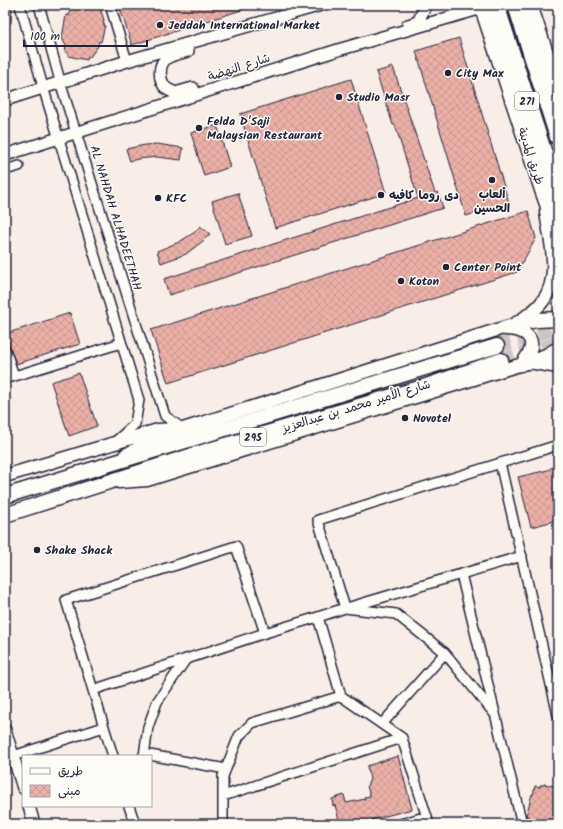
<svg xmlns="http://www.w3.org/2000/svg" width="563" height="829" font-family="Kalam,'Playpen Sans Arabic',sans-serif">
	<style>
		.building { fill: url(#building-cross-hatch); stroke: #22223b }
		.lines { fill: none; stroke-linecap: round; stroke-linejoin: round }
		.primary-tunnel { stroke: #cec4c5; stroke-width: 14; stroke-dasharray: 14 7; stroke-linecap: butt }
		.minor-casing { stroke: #22223b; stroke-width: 12 }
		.tertiary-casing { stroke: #22223b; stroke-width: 14 }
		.secondary-casing { stroke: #22223b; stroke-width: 15 }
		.primary-casing { stroke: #22223b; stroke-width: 17 }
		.motorway-casing { stroke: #22223b; stroke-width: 19 }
		.minor { stroke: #fdfcf7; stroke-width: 9 }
		.tertiary { stroke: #fdfcf7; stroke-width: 11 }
		.secondary { stroke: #fdfcf7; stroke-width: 12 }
		.primary { stroke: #fdfcf7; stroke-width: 14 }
		.motorway { stroke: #fdfcf7; stroke-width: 16 }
		.poi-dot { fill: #22223b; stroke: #fdfcf7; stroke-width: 1.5 }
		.labels { text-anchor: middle; stroke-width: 3; stroke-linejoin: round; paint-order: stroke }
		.shield { fill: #fdfcf7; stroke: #646373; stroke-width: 1 }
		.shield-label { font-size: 11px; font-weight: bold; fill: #22223b }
		.poi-label { font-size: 12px; font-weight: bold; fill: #22223b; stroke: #fdfcf7; text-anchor: start }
		.street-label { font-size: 12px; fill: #22223b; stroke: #fdfcf7 }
	</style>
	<defs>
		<pattern id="building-cross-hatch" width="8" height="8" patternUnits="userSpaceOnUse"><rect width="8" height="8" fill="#ebb0a7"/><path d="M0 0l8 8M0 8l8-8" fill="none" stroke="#c99791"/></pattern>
	</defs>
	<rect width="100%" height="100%" fill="#f9ede7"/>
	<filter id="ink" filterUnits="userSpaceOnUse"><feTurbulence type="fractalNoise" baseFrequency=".025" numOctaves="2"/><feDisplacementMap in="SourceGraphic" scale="8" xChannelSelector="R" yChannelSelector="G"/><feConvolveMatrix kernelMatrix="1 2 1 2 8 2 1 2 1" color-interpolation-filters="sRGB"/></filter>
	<g filter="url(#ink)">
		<path class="building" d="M5 5H12L11 23 5 22Z
			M76 5H99L102 7 101 11 104 20 103 24 105 25 101 42 99 41 98 46 90 57H88L87 60 68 56V53L65 52 66 46 62 38 66 15 69 16 70 8 75 9Z
			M119 5H254V6L132 45Z
			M459 38 509 203 466 216 416 51Z
			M393 67 435 193 438 192 443 208 169 295 164 279 418 198 395 125H393L376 72Z
			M351 79 386 193 275 228 240 114Z
			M217 125 230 167 204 176 191 133Z
			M157 144 183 148 181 160 157 157 138 159 130 161 126 149 145 145Z
			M238 193 252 236 225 244 212 201Z
			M528 211 536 238 517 272 168 383 151 330Z
			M200 226 210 234 203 241 186 254 161 263 157 251 179 242 195 232Z
			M70 313 80 344 16 364 5 334Z
			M79 373 97 426 69 436 51 382Z
			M558 463V520L531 527 518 477 548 470Z
			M398 756 412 809 367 821 368 822 360 824H340L335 805 333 806 332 799 344 795 346 803 365 799 364 797 370 796 367 786 370 779 367 766Z
			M544 784 558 787 556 797 558 798 555 810 557 811 555 819 552 821 551 824H529L530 817 526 816 532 794 533 795 535 786 540 787V785H544Z"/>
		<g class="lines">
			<path class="primary-tunnel" d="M497 346 558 328
				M501 360 558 343"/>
			<g class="minor-casing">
				<path id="minor" d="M20 5 43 87 139 400 135 424 116 441
					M39 5 62 88 165 416 183 429
					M110 5 127 61
					M5 170 19 166
					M5 349 14 376
					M5 379 121 343
					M500 463 558 715
					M461 574 522 824
					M350 607 522 556
					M345 608 396 614 445 653 493 712
					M93 690 265 633
					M341 696 402 738 429 824
					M382 724 445 653
					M104 727 113 756
					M144 754 226 769
					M13 756 104 727 66 600 236 546 265 633 318 617 345 608 318 520 558 445
					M144 756 148 727 157 702 186 659
					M223 796 402 738
					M129 806 135 824
					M223 824V776L239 736 252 723 341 696 318 617
					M401 824 427 816"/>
			</g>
			<g class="tertiary-casing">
				<path id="tertiary" d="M408 25 418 22 426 5
					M188 51C182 53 173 54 167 58 158 64 158 81 167 89 169 90 173 92 175 93L193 88
					M5 100 127 61 321 5
					M5 155 338 50 482 8
					M5 730 23 788
					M29 806 34 824"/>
			</g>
			<g class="secondary-casing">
				<path id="secondary" d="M505 329C516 329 533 332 531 347 530 353 525 359 521 365
					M125 455 152 441 183 429 516 324C524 317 536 311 542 302 562 277 550 241 546 212
					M5 476 158 430 175 429
					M119 482 147 480 529 362 558 367"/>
			</g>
			<g class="primary-casing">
				<path id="primary" d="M481 5 543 193 558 235
					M530 5 558 89
					M516 324 537 320 558 319
					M529 362 546 356 558 349
					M5 496 497 346
					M5 515 209 450 423 387 501 360"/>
			</g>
			<g class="motorway-casing">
				<path id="motorway" d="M496 5 558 197
					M516 5 558 137"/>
			</g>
			<use href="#minor" class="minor"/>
			<use href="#tertiary" class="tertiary"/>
			<use href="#secondary" class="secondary"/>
			<use href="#primary" class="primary"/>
			<use href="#motorway" class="motorway"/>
		</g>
	</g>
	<g class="poi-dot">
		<circle cx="160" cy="25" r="4"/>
		<circle cx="448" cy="73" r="4"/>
		<circle cx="339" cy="97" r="4"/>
		<circle cx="199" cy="128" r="4"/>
		<circle cx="492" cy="180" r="4"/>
		<circle cx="381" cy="195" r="4"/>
		<circle cx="158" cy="198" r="4"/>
		<circle cx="446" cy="267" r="4"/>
		<circle cx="401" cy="281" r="4"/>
		<circle cx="405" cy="418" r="4"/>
		<circle cx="37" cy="550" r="4"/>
	</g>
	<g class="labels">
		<g class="shield">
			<rect x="515" y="92" width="24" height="18" rx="3"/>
			<rect x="240" y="428" width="26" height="18" rx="3"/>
		</g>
		<g class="shield-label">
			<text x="527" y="105">271</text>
			<text x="253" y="441">295</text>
		</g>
		<g class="poi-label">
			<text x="168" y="29">Jeddah International Market</text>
			<text x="456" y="77">City Max</text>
			<text x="347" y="101">Studio Masr</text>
			<text x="207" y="125">Felda D'Saji<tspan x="207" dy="14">Malaysian Restaurant</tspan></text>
			<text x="492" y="198" text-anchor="middle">ألعاب<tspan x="492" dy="14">الحسين</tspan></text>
			<text x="389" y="199">دى روما كافيه</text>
			<text x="166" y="202">KFC</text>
			<text x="454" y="271">Center Point</text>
			<text x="409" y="285">Koton</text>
			<text x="413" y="422">Novotel</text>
			<text x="45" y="554">Shake Shack</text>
		</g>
		<g class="street-label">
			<text transform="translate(239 67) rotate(-18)" y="4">شارع النهضة</text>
			<text transform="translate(531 156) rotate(72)" y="4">طريق المدينة</text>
			<text transform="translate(116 218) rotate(73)" y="4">AL NAHDAH ALHADEETHAH</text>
			<text transform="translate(356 406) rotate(-17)" y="4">شارع الأمير محمد بن عبدالعزيز</text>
		</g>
	</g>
	<rect width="563" height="829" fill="none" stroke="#fdfcf7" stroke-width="20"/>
	<rect x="10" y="10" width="543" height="809" fill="none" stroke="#22223b" stroke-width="1.5" filter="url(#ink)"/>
	<rect x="22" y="755" width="130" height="52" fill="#fdfcf7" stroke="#a5a5ac"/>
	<rect x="30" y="768" width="20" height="6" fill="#fdfcf7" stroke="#a5a5ac"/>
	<text x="58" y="775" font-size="12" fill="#22223b">طريق</text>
	<rect x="30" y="785" width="20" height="12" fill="url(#building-cross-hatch)" stroke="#a5a5ac"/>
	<text x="58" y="795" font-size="12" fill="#22223b">مبنى</text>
	<path d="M24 40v6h123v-6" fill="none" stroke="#22223b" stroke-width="2"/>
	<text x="30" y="40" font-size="12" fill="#22223b" stroke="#fdfcf7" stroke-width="3" paint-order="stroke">100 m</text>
</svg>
